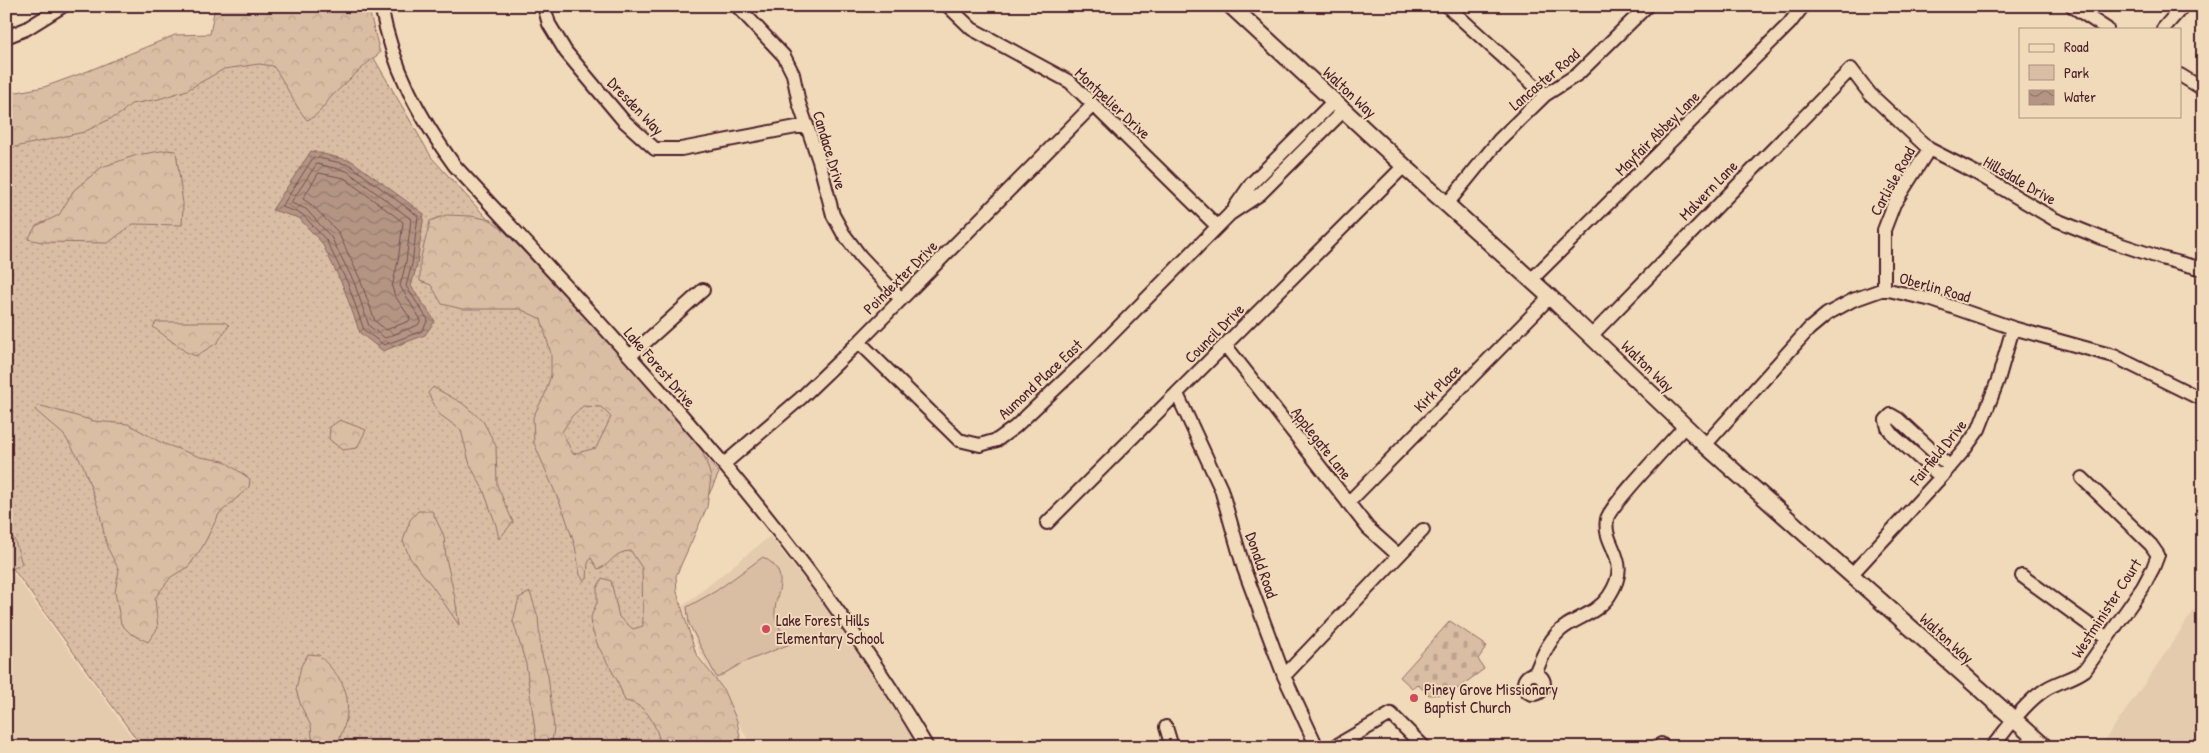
<svg xmlns="http://www.w3.org/2000/svg" width="2209" height="753" font-family="'Patrick Hand',sans-serif">
	<style>
		.built { fill: #e4cbae }
		.grass { fill: url(#grass-dots); stroke: #926e68 }
		.forest { fill: url(#forest-crowns); stroke: #926e68; fill-rule: evenodd }
		.cemetery { fill: url(#cemetery-stones); stroke: #926e68 }
		.park { fill: #d9bea4; stroke: #926e68 }
		.water { fill: url(#water-waves); stroke: #8a6660 }
		.lines { fill: none; stroke-linecap: round; stroke-linejoin: round }
		.shore { stroke: #744e4f; stroke-width: 1 }
		.minor-casing { stroke: #4a1f2b; stroke-width: 16 }
		.major-casing { stroke: #4a1f2b; stroke-width: 19 }
		.minor { stroke: #f1dab9; stroke-width: 12 }
		.major { stroke: #f1dab9; stroke-width: 15 }
		.poi-dot { fill: #d1495b; stroke: #f1dab9; stroke-width: 2 }
		.labels { text-anchor: middle; stroke-width: 4; stroke-linejoin: round; paint-order: stroke }
		.street-label { font-size: 16px; fill: #4a1f2b; stroke: #f1dab9 }
		.poi-label { font-size: 16px; fill: #4a1f2b; stroke: #f1dab9; text-anchor: start }
	</style>
	<defs>
		<pattern id="grass-dots" width="8" height="8" patternUnits="userSpaceOnUse" patternTransform="scale(1.25)"><rect width="8" height="8" fill="#d9bea4"/><path d="M2 2h.1M6 6h.1" fill="none" stroke="#bca38d" stroke-width="1.8" stroke-linecap="round"/></pattern>
		<pattern id="forest-crowns" width="20" height="18" patternUnits="userSpaceOnUse" patternTransform="scale(1.25)"><rect width="20" height="18" fill="#d9bea4"/><path d="M2 6a3 3 0 1 1 6 0M12 15a3 3 0 1 1 6 0" fill="none" stroke="#bca38d"/></pattern>
		<pattern id="cemetery-stones" width="16" height="16" patternUnits="userSpaceOnUse" patternTransform="scale(1.25)"><rect width="16" height="16" fill="#d9bea4"/><path d="M2 7V4a2 2 0 0 1 4 0v3zM10 15v-3a2 2 0 0 1 4 0v3z" fill="#bca38d"/></pattern>
		<pattern id="water-waves" width="16" height="10" patternUnits="userSpaceOnUse" patternTransform="scale(1.25)"><rect width="16" height="10" fill="#b49584"/><path d="M0 5q4-4 8 0t8 0" fill="none" stroke="#94796c"/></pattern>
	</defs>
	<rect width="100%" height="100%" fill="#f1dab9"/>
	<filter id="ink" filterUnits="userSpaceOnUse"><feTurbulence type="fractalNoise" baseFrequency=".02" numOctaves="2"/><feDisplacementMap in="SourceGraphic" scale="10" xChannelSelector="R" yChannelSelector="G"/><feConvolveMatrix kernelMatrix="1 2 1 2 8 2 1 2 1" color-interpolation-filters="sRGB"/></filter>
	<g filter="url(#ink)">
		<path class="built" d="M770 536 824 605 889 699 918 747H752L699 652 683 606Z
			M6 563 139 747H6Z
			M2203 597V747H2100L2151 674Z"/>
		<path class="grass" d="M346 10 432 158 719 473 653 614 737 747H142L6 559V101Z"/>
		<path class="forest" d="M215 6H368L380 53C363 66 348 81 332 96 324 105 319 116 307 120 293 104 286 83 273 66L259 64 224 69 187 90 159 99 131 104 120 114 84 132 6 149V94L44 87 88 71 175 35 210 34Z
			M167 150 176 151 183 204 182 225 133 224 108 243 42 242 28 239 36 226 59 215 74 190 102 167 137 155Z
			M446 215 471 216 491 220 506 233 650 386 703 452 711 477 707 507 676 576 677 592 696 654 723 689 737 721 742 747H662C655 725 649 705 625 701L617 680 598 646 592 629 591 617 597 602V588L602 578 611 581 619 617 633 629 643 626 642 568 631 551C613 551 612 565 598 569L591 558 588 563 587 579 584 581 580 575 575 546 564 513 534 443 533 417 545 394 551 375V354L541 319 520 309H462L442 304 431 285 420 281V261L430 221ZM583 406 601 407 611 417 596 448 573 454 562 432 572 416Z
			M156 322H224L229 325 217 343 196 356 186 352 153 327Z
			M433 387 462 403 483 421 496 446 497 485 513 522 499 539 496 525 483 489 470 465 461 430 439 414 428 393Z
			M38 405 94 421 128 424 162 443 200 457 224 461 250 479 249 487 219 514 203 546 189 566 171 577 155 598 158 628 148 642 131 634 121 624 115 592 119 570 107 547 99 510 83 465 64 435 35 410Z
			M340 420 366 430 357 448 342 450 329 439 330 427Z
			M418 511H432L444 536 446 558 455 598 459 625 433 587 410 558 403 541 410 520Z
			M6 527 15 541 22 564 8 571H6Z
			M530 592 538 617 541 652 548 675 554 728 551 747H538L537 745 526 664 513 621 519 598Z
			M308 654 319 655C339 676 352 689 346 720 344 729 339 738 337 747H313L311 726 301 706 296 690 301 666Z"/>
		<path class="cemetery" d="M1450 621 1487 646 1478 659 1484 669 1450 694 1429 695 1417 684 1412 688 1400 677Z"/>
		<path class="park" d="M763 557C794 574 773 595 775 616 777 626 785 636 790 644L742 663 717 678 689 624 687 607 716 591Z"/>
		<path class="water" d="M311 151 352 161 424 214 417 265 411 286 435 321 425 335 383 351 360 333 343 286 322 243 299 218 272 210Z"/>
		<g class="lines">
			<path class="shore" d="M314 157 350 165 418 216 412 264 406 286 428 320 422 331 384 345 364 330 348 284 326 240 302 214 282 207Z
				M317 164 347 171 411 219 406 262 400 286 421 320 418 325 385 338 369 326 354 282 331 237 306 209 291 203Z
				M319 173 344 178 403 222 398 261 392 287 395 296 410 318 409 321 386 330 375 321 360 279 338 232 312 205 303 199Z"/>
			<g class="minor-casing">
				<path id="minor" d="M381 6C393 69 418 115 455 166 624 349 800 531 927 747
					M544 6 549 24 566 52 623 120 655 149H681L807 125
					M737 6 784 56 793 74 799 103 819 161 833 215 843 233 861 257 901 299
					M948 6 972 29 1070 82 1217 226
					M1447 6 1545 95
					M2072 6 2107 29
					M2163 29 2183 6
					M6 37 26 29 63 6
					M2180 75 2203 89
					M1447 204 1499 140 1545 95 1578 74 1647 6
					M1235 207 1251 184 1334 101
					M1531 280 1789 24 1803 6
					M1884 289V230L1894 204 1929 149
					M1591 336 1851 69 1870 94 1929 149 1978 174 2054 219 2101 238 2161 258 2203 269
					M859 342 959 440 980 445 997 440 1015 427 1090 356 1230 214 1260 194 1344 110
					M1225 345 1368 528 1398 555
					M630 356 703 290
					M1177 394 1221 489 1244 569 1284 676 1317 747
					M1705 445 1809 329 1827 314 1853 300 1884 289 1932 300 2013 328 2114 356 2195 396 2203 397
					M724 464 801 398 859 342 1093 105
					M1941 477 1894 436 1888 428 1886 420 1891 415 1898 419 1950 467
					M1348 503 1550 297
					M1047 523 1404 166
					M1851 575 1941 477 1964 450 1979 429 1998 380 2013 328
					M2022 576 2106 637
					M1524 684a10 10 0 1 1 20 0a10 10 0 1 1-20 0Z
					M1535 674C1542 657 1550 636 1566 626 1581 616 1598 612 1609 596 1634 558 1602 548 1607 519 1610 505 1672 441 1685 426
					M1284 676 1423 530
					M1166 727 1172 747
					M1661 744 1662 747
					M1334 747 1391 714 1424 747
					M1992 747C2009 727 2024 703 2046 689 2059 681 2073 679 2085 670L2143 587 2153 568 2158 555 2151 545 2082 478"/>
			</g>
			<g class="major-casing">
				<path id="major" d="M1231 6 1404 166 1550 297 1705 445 2045 747"/>
			</g>
			<use href="#minor" class="minor"/>
			<use href="#major" class="major"/>
		</g>
	</g>
	<g class="poi-dot">
		<circle cx="766" cy="629" r="5"/>
		<circle cx="1414" cy="698" r="5"/>
	</g>
	<g class="labels">
		<g class="street-label">
			<text transform="translate(1544 79) rotate(-40)" y="6">Lancaster Road</text>
			<text transform="translate(1350 92) rotate(43)" y="6">Walton Way</text>
			<text transform="translate(1113 103) rotate(43)" y="6">Montpelier Drive</text>
			<text transform="translate(636 106) rotate(46)" y="6">Dresden Way</text>
			<text transform="translate(1657 133) rotate(-45)" y="6">Mayfair Abbey Lane</text>
			<text transform="translate(830 150) rotate(73)" y="6">Candace Drive</text>
			<text transform="translate(2020 180) rotate(30)" y="6">Hillsdale Drive</text>
			<text transform="translate(1892 181) rotate(-61)" y="6">Carlisle Road</text>
			<text transform="translate(1708 190) rotate(-46)" y="6">Malvern Lane</text>
			<text transform="translate(900 277) rotate(-45)" y="6">Poindexter Drive</text>
			<text transform="translate(1935 287) rotate(16)" y="6">Oberlin Road</text>
			<text transform="translate(1214 333) rotate(-45)" y="6">Council Drive</text>
			<text transform="translate(1648 366) rotate(44)" y="6">Walton Way</text>
			<text transform="translate(660 367) rotate(49)" y="6">Lake Forest Drive</text>
			<text transform="translate(1040 379) rotate(-43)" y="6">Aumond Place East</text>
			<text transform="translate(1437 388) rotate(-46)" y="6">Kirk Place</text>
			<text transform="translate(1322 443) rotate(52)" y="6">Applegate Lane</text>
			<text transform="translate(1938 452) rotate(-51)" y="6">Fairfield Drive</text>
			<text transform="translate(1262 565) rotate(71)" y="6">Donald Road</text>
			<text transform="translate(2106 608) rotate(-57)" y="6">Westminister Court</text>
			<text transform="translate(1947 638) rotate(42)" y="6">Walton Way</text>
		</g>
		<g class="poi-label">
			<text x="776" y="626">Lake Forest Hills<tspan x="776" dy="18">Elementary School</tspan></text>
			<text x="1424" y="695">Piney Grove Missionary<tspan x="1424" dy="18">Baptist Church</tspan></text>
		</g>
	</g>
	<rect width="2209" height="753" fill="none" stroke="#f1dab9" stroke-width="25"/>
	<rect x="12" y="12" width="2184" height="728" fill="none" stroke="#4a1f2b" stroke-width="2" filter="url(#ink)"/>
	<rect x="2019" y="28" width="162" height="90" fill="#f1dab9" stroke="#ae8f80"/>
	<rect x="2029" y="44" width="25" height="8" fill="#f1dab9" stroke="#ae8f80"/>
	<text x="2064" y="52" font-size="15" fill="#4a1f2b">Road</text>
	<rect x="2029" y="65" width="25" height="15" fill="#d9bea4" stroke="#ae8f80"/>
	<text x="2064" y="78" font-size="15" fill="#4a1f2b">Park</text>
	<rect x="2029" y="90" width="25" height="15" fill="url(#water-waves)" stroke="#ae8f80"/>
	<text x="2064" y="102" font-size="15" fill="#4a1f2b">Water</text>
</svg>
